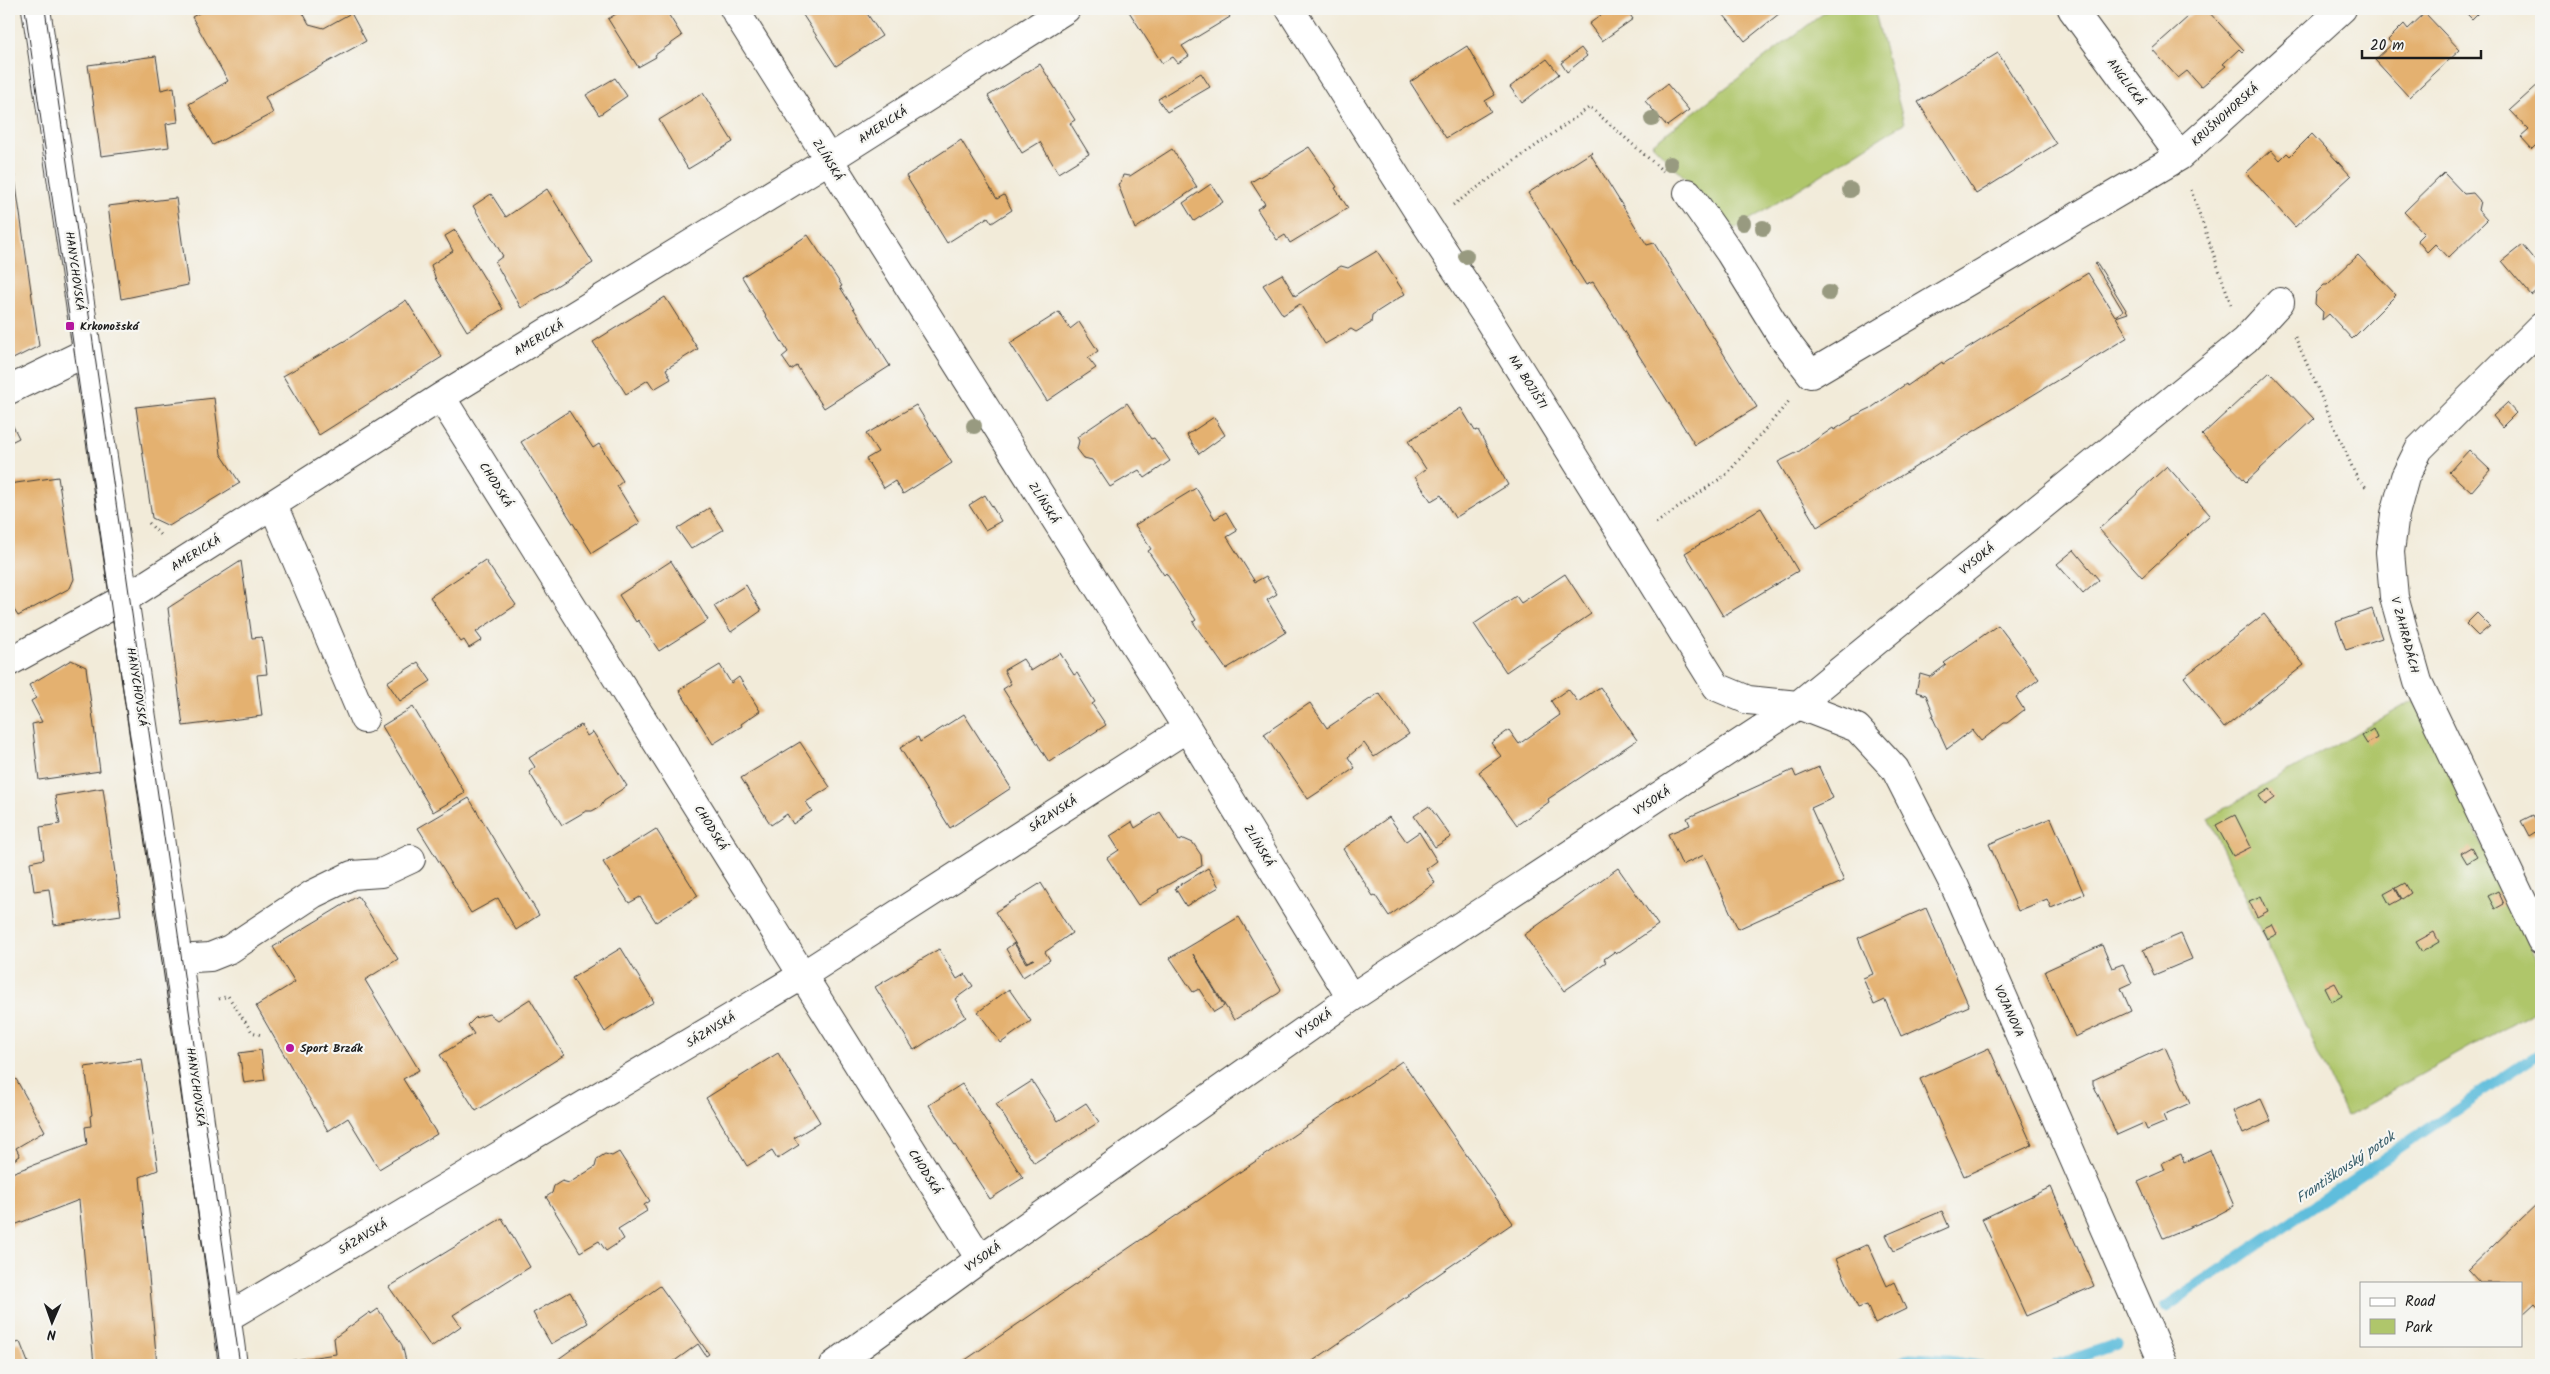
<svg xmlns="http://www.w3.org/2000/svg" width="2550" height="1374" font-family="Kalam,sans-serif">
	<style>
		.green { fill: #afc66b; stroke: #667144 }
		.lines { fill: none; stroke-linecap: round; stroke-linejoin: round }
		.stream { stroke: #5ebddc; stroke-width: 11 }
		.building { fill: #e4b170 }
		.minor-casing { stroke: #3c3b38; stroke-width: 30 }
		.path { stroke: #3c3b38; stroke-width: 3; stroke-dasharray: 1 4; stroke-linecap: butt }
		.minor { stroke: #fff; stroke-width: 28 }
		.tram { stroke: #1c1c1c; stroke-width: 1 }
		.tree { fill: #989a80 }
		.poi-dot { fill: #b5179e; stroke: #f6f6f2; stroke-width: 2 }
		.labels { text-anchor: middle; stroke-width: 4.5; stroke-linejoin: round; paint-order: stroke }
		.street-label { font-size: 12px; fill: #1c1c1c; stroke: #f6f6f2 }
		.poi-label { font-size: 12px; font-weight: bold; fill: #1c1c1c; stroke: #f6f6f2; text-anchor: start }
		.water-label { font-size: 14px; font-style: italic; fill: #365c69; stroke: #f6f6f2 }
	</style>
	<rect width="100%" height="100%" fill="#f6f6f2"/>
	<filter id="ink" filterUnits="userSpaceOnUse"><feTurbulence type="fractalNoise" baseFrequency=".02" numOctaves="2"/><feDisplacementMap in="SourceGraphic" scale="10" xChannelSelector="R" yChannelSelector="G"/><feConvolveMatrix kernelMatrix="1 2 1 2 8 2 1 2 1" color-interpolation-filters="sRGB"/></filter>
	<filter id="wash" filterUnits="userSpaceOnUse"><feTurbulence type="fractalNoise" baseFrequency=".0096" numOctaves="4" result="noise"/><feDisplacementMap in="SourceGraphic" scale="20" xChannelSelector="R" yChannelSelector="G"/><feGaussianBlur stdDeviation="1.12" result="paint"/><feColorMatrix in="noise" values="0 0 0 0 0 0 0 0 0 0 0 0 0 0 0 0 0 1.4 0 .05"/><feComposite in="paint" operator="in"/></filter>
	<g filter="url(#wash)">
		<rect width="100%" height="100%" fill="#f2ebd9"/>
		<path class="green" d="M1829 9H1874L1904 123 1735 229 1652 144Z
			M2414 700 2541 969V1007L2347 1116 2208 818Z"/>
		<g class="lines">
			<path class="stream" d="M2165 1307 2541 1052
				M1896 1365 1910 1358 1949 1360 1979 1365
				M2056 1365 2117 1344"/>
		</g>
		<g id="blocks">
			<path class="building" d="M206 9H301L309 24 324 28 351 13 366 41 265 97 273 113 213 145 189 104 228 81 192 17Z
				M624 9H665L682 36 655 55 656 57 638 67 608 19Z
				M799 9H864L882 36 836 66Z
				M1130 9H1225L1230 17 1182 46 1189 56 1178 63 1173 57 1162 63 1128 10Z
				M1609 9H1626L1633 19 1602 41 1589 24Z
				M1719 9H1785L1745 41Z
				M2197 9H2206L2244 50 2242 52 2239 49 2223 64 2226 66 2201 87 2187 71 2178 78 2152 49Z
				M2462 9H2482L2472 19Z
				M2425 13 2460 50 2409 97 2375 60 2392 44 2388 40 2404 24 2408 29Z
				M1467 46 1495 95 1485 101 1491 111 1446 138 1410 82Z
				M1581 48 1587 56 1567 72 1561 63Z
				M1998 53 2056 144 1976 194 1918 102Z
				M156 56 161 90 174 87 178 122 166 124 169 147 101 156 88 65Z
				M1547 59 1559 74 1522 103 1510 87Z
				M1040 64 1075 120 1070 123 1089 154 1058 173 1040 142 1022 153 988 96Z
				M1201 73 1210 87 1167 112 1158 99Z
				M615 78 627 96 599 115 586 95Z
				M2541 82V143L2540 141 2532 149 2521 137 2529 130 2510 110Z
				M1667 84 1689 110 1667 126 1645 101Z
				M703 93 733 142 688 169 659 120Z
				M2312 134 2351 176 2295 227 2246 173 2271 150 2280 160 2287 153 2290 156Z
				M961 140 997 199 1004 195 1012 210 992 223 988 217 947 243 906 176Z
				M10 144 39 346 9 361V145Z
				M1309 147 1337 187 1335 188 1348 208 1290 243 1285 235 1277 240 1257 209 1265 204 1251 182Z
				M1172 149 1197 187 1135 229 1118 184 1121 182 1123 175 1130 176Z
				M1592 152 1591 155 1647 245 1654 243 1757 407 1695 445 1593 282 1586 285 1528 193Z
				M2444 173 2464 194 2473 193 2480 201 2478 210 2487 220 2448 258 2435 244 2427 252 2417 240 2424 233 2404 212Z
				M1211 184 1223 202 1194 221 1183 203Z
				M547 189 593 263 521 308 495 262 503 256 473 206 491 194 506 217Z
				M176 198 188 285 121 299 108 206Z
				M455 230 503 309 467 331 436 280 431 265 453 251 445 236Z
				M808 235 842 286 840 287 890 366 824 408 797 366 791 370 782 357 788 352 742 277Z
				M2522 245 2541 268V287L2531 295 2502 261Z
				M1377 251 1405 294 1372 315 1371 323 1356 332 1351 329 1325 344 1300 304 1283 315 1263 285 1282 274 1295 296 1341 266 1348 268Z
				M2358 255 2396 295 2352 339 2329 314 2322 320 2323 312 2315 304 2316 293 2324 285H2327Z
				M2097 263 2128 313 2116 317 2128 337 1817 527 1778 462 1798 452 1833 428 1834 430 1852 419V417L1871 408 1906 384 1907 386 1942 362 1943 364 2088 273 2115 316 2123 311 2095 264Z
				M665 297 698 349 666 369 671 379 654 389 648 380 626 394 593 342Z
				M406 300 442 357 319 435 283 376 346 340Z
				M1059 312 1070 329 1079 322 1098 351 1088 358 1096 368 1047 401 1010 343Z
				M2270 372 2314 419 2246 482 2202 435Z
				M214 398 221 454 240 483 169 526 152 518 136 407Z
				M1127 403 1151 439 1154 438 1170 461 1145 478 1139 470 1110 487 1092 460 1084 458 1077 449 1079 441 1077 437Z
				M2507 403 2516 413 2502 427 2493 416Z
				M916 405 952 463 903 494 895 481 884 488 866 459 878 452 866 434Z
				M1461 408 1475 431 1478 430 1508 485 1455 518 1441 495 1431 501 1415 477 1426 469 1408 441Z
				M569 411 593 448 599 444 623 481 617 486 640 523 592 553 521 442Z
				M1214 417 1225 435 1199 454 1187 435Z
				M9 418 19 438 9 443Z
				M2469 450 2490 470 2471 492 2449 472Z
				M2167 466 2210 515 2142 577 2099 529Z
				M58 477 74 579 70 588 18 616 11 605 9 585V484Z
				M1196 488 1215 519 1226 512 1237 531 1227 537 1255 582 1266 576 1277 594 1267 600 1286 632 1226 669 1193 622 1196 620 1166 573 1164 575 1148 551 1151 549 1135 525Z
				M985 495 1001 521 985 530 969 505Z
				M709 508 723 530 691 549 677 529Z
				M1761 508 1798 571 1723 616 1685 553Z
				M2074 550 2099 580 2083 594 2057 564Z
				M485 560 516 605 476 632 482 640 469 648 464 640 461 642 430 597Z
				M241 561 252 638 262 637 267 674 257 675 262 716 183 726 168 608Z
				M671 561 708 620 659 651 638 620 636 622 619 595Z
				M1565 574 1591 614 1506 672 1474 624 1516 596 1521 603Z
				M746 585 761 611 731 632 714 606Z
				M2372 609 2382 638 2346 650 2336 622Z
				M2477 613 2490 626 2478 636 2466 624Z
				M2264 614 2304 665 2224 728 2184 677Z
				M1998 625 2039 679 2016 697 2024 710 2007 723H2004L1981 741 1972 730 1947 749 1932 716 1934 715 1926 695 1916 692 1920 674 1930 677 1946 665 1944 663Z
				M1060 653 1074 675 1077 673 1095 702 1092 704 1106 725 1049 762 1003 689 1011 684 1004 670 1023 659 1031 671Z
				M71 660 86 667 100 771 39 780 32 724 42 722 31 701 36 698 29 685Z
				M418 662 431 681 400 701 387 682Z
				M720 665 731 683 739 677 760 711 741 724 742 726 713 744 679 690Z
				M1600 687 1637 740 1548 799 1549 802 1517 825 1479 772 1501 756 1491 743 1509 730 1519 744 1560 715 1551 701 1568 689 1578 702Z
				M1379 693 1409 734 1374 757 1364 743 1348 757 1355 768 1308 799 1264 734 1310 703 1327 728Z
				M413 707 465 793 433 812 382 726Z
				M964 714 1011 788 950 828 900 748 918 737 920 742Z
				M581 725 587 736 593 732 627 786 604 801 601 806 592 811H586L562 825 529 772 535 767 529 758Z
				M2373 729 2377 738 2367 744 2362 736Z
				M800 742 830 787 806 802 812 811 793 824 787 814 771 825 741 778Z
				M1819 767 1833 798 1811 808 1844 881 1738 929 1704 855 1682 865 1668 834 1690 825 1687 818 1793 770 1796 777Z
				M103 788 121 915 54 925 49 889 34 891 30 862 44 859 40 827 60 824 55 796Z
				M2270 789 2275 798 2265 805 2259 796Z
				M469 798 539 915 516 930 498 898 471 913 418 828Z
				M1429 806 1451 837 1435 847 1414 816Z
				M1160 812 1179 841 1184 839 1193 843 1201 855 1202 866 1158 890 1159 892 1138 905 1107 858 1119 850 1110 836 1132 822 1135 828Z
				M2235 815 2251 847 2233 856 2216 825Z
				M2533 815 2540 829 2529 836 2521 821Z
				M1389 817 1406 841 1419 832 1437 861 1426 869 1435 883 1389 916 1375 895 1373 896 1343 849Z
				M2051 818 2084 894 2051 908 2047 899 2018 911 1989 844Z
				M656 829 698 896 656 922 640 897 629 903 603 862Z
				M2471 847 2477 857 2467 863 2461 853Z
				M1208 868 1219 887 1186 906 1175 888Z
				M1618 868 1658 925 1616 954 1614 952 1604 959 1606 962 1564 991 1524 935Z
				M1041 883 1072 933 1045 952 1050 960 1023 977 1006 949 1014 943 1026 963 1034 959 1027 962 995 912Z
				M2405 883 2411 893 2402 899 2396 888Z
				M2395 888 2401 899 2390 905 2384 894Z
				M2498 891 2504 904 2495 909 2488 896Z
				M358 896 398 959 365 980 419 1070 403 1079 437 1134 379 1169 348 1118 328 1131 256 1006 295 982 273 947Z
				M2261 896 2268 911 2257 917 2249 901Z
				M1926 908 1969 1006 1901 1036 1885 1000 1874 1005 1863 978 1873 974 1858 938Z
				M1239 917 1281 989 1279 993 1234 1020 1193 954 1224 1006 1214 1012 1199 989 1193 992 1170 958Z
				M2272 924 2277 934 2267 939 2262 929Z
				M2434 932 2439 942 2422 952 2416 942Z
				M2181 934 2192 959 2154 975 2143 950Z
				M2102 945 2112 968 2123 964 2132 983 2121 988 2131 1011 2075 1037 2045 971Z
				M621 948 654 1002 620 1021 605 1032 572 978Z
				M939 949 957 979 965 974 973 986 955 999 966 1017 914 1050 875 987Z
				M2335 983 2342 996 2332 1002 2325 988Z
				M1009 989 1031 1021 1001 1043 978 1012Z
				M530 999 564 1055 476 1111 440 1055 474 1034 468 1025 475 1018 489 1014 497 1020Z
				M2165 1047 2190 1103 2163 1115 2166 1122 2147 1130 2144 1123 2117 1135 2093 1084V1080Z
				M1989 1048 2032 1145 1964 1176 1920 1079Z
				M261 1050 265 1080 244 1083 239 1053Z
				M778 1053 820 1122 794 1138 799 1145 777 1159 772 1151 747 1166 706 1098Z
				M142 1059 158 1170 140 1177 157 1365H94L79 1200 9 1227V1174L87 1145 85 1127 91 1126 90 1116 92 1115 85 1067Z
				M1402 1061 1513 1223 1307 1365H958Z
				M16 1079 45 1131 16 1148 20 1156 9 1163V1084Z
				M1032 1081 1058 1121 1086 1103 1099 1122 1034 1163 996 1104Z
				M962 1084 1023 1178 990 1199 929 1105Z
				M2261 1099 2271 1121 2243 1134 2233 1111Z
				M2210 1150 2234 1206 2212 1218 2163 1238 2138 1182 2165 1170 2162 1163 2181 1154 2184 1162Z
				M619 1152 650 1201 644 1205 647 1211 618 1229 624 1239 606 1251 599 1241 580 1252 546 1197 552 1193 554 1186 562 1181 569 1183 595 1167 597 1159 605 1154 612 1156Z
				M2051 1187 2094 1286 2026 1316 1982 1219Z
				M2541 1200V1310L2535 1303 2521 1316V1283H2480L2468 1270Z
				M1942 1211 1949 1227 1894 1251 1886 1235Z
				M502 1218 530 1267 453 1315 461 1326 431 1347 389 1287Z
				M1868 1244 1887 1286 1894 1282 1906 1309 1875 1324 1867 1305 1858 1308 1836 1259Z
				M660 1286 709 1354 706 1356 698 1344 669 1365H550Z
				M570 1292 588 1323 551 1344 533 1313Z
				M378 1309 402 1345 407 1365H275L274 1363 336 1354 334 1338 370 1312 371 1314Z
				M20 1342 29 1365H9V1345Z"/>
		</g>
	</g>
	<g filter="url(#ink)">
		<use href="#blocks" fill-opacity="0" stroke="#3c3b38" stroke-width="1"/>
		<g class="lines">
			<g class="minor-casing">
				<path id="minor" d="M36 9 178 959 233 1365
					M734 9 1187 728 1351 998
					M1290 9 1426 224 1485 314 1717 687 1748 700 1798 705 1857 728 1895 769 1955 887 2164 1365
					M2072 9 2180 156
					M1688 193 1730 253 1780 334 1811 374 2180 156 2342 9
					M2541 327 2419 449 2405 477 2395 514 2390 552 2394 597 2418 682 2541 940
					M9 390 87 352
					M441 397 980 1259
					M273 505 364 719
					M9 662 129 596 441 397 828 160 1066 9
					M178 959 210 957 230 949 313 894 352 875 381 873 411 859
					M226 1318 803 975 1187 728
					M834 1365 980 1259 1351 998 1798 705 2245 340 2280 302"/>
			</g>
			<path class="path" d="M2191 190 2231 304
				M1453 205 1590 107 1663 171
				M2295 337 2357 478 2366 487
				M149 523 160 535
				M1656 523 1727 474 1790 400
				M219 999 228 996 252 1032 261 1035"/>
			<use href="#minor" class="minor"/>
			<path class="tram" d="M25 9 220 1365
				M45 9 240 1365"/>
		</g>
		<g class="tree">
			<circle cx="1652" cy="119" r="8"/>
			<circle cx="1670" cy="164" r="8"/>
			<circle cx="1850" cy="190" r="8"/>
			<circle cx="1743" cy="223" r="8"/>
			<circle cx="1763" cy="228" r="8"/>
			<circle cx="1466" cy="256" r="8"/>
			<circle cx="1829" cy="293" r="8"/>
			<circle cx="974" cy="426" r="8"/>
		</g>
	</g>
	<g class="poi-dot">
		<rect x="65" y="321" width="10" height="10" rx="2.5"/>
		<circle cx="290" cy="1048" r="5"/>
	</g>
	<g class="labels">
		<g class="street-label">
			<text transform="translate(2126 82) rotate(54)" y="4">ANGLICKÁ</text>
			<text transform="translate(2225 115) rotate(-42)" y="4">KRUŠNOHORSKÁ</text>
			<text transform="translate(883 125) rotate(-33)" y="4">AMERICKÁ</text>
			<text transform="translate(828 160) rotate(58)" y="4">ZLÍNSKÁ</text>
			<text transform="translate(75 271) rotate(82)" y="4">HANYCHOVSKÁ</text>
			<text transform="translate(539 338) rotate(-31)" y="4">AMERICKÁ</text>
			<text transform="translate(1528 382) rotate(58)" y="4">NA BOJIŠTI</text>
			<text transform="translate(496 485) rotate(58)" y="4">CHODSKÁ</text>
			<text transform="translate(1044 503) rotate(58)" y="4">ZLÍNSKÁ</text>
			<text transform="translate(196 553) rotate(-32)" y="4">AMERICKÁ</text>
			<text transform="translate(1977 559) rotate(-39)" y="4">VYSOKÁ</text>
			<text transform="translate(2405 635) rotate(75)" y="4">V ZAHRADÁCH</text>
			<text transform="translate(137 687) rotate(81)" y="4">HANYCHOVSKÁ</text>
			<text transform="translate(1652 801) rotate(-33)" y="4">VYSOKÁ</text>
			<text transform="translate(1053 814) rotate(-33)" y="4">SÁZAVSKÁ</text>
			<text transform="translate(711 828) rotate(58)" y="4">CHODSKÁ</text>
			<text transform="translate(1259 846) rotate(59)" y="4">ZLÍNSKÁ</text>
			<text transform="translate(2009 1011) rotate(66)" y="4">VOJANOVA</text>
			<text transform="translate(1314 1024) rotate(-35)" y="4">VYSOKÁ</text>
			<text transform="translate(711 1030) rotate(-31)" y="4">SÁZAVSKÁ</text>
			<text transform="translate(196 1087) rotate(82)" y="4">HANYCHOVSKÁ</text>
			<text transform="translate(925 1172) rotate(58)" y="4">CHODSKÁ</text>
			<text transform="translate(363 1237) rotate(-31)" y="4">SÁZAVSKÁ</text>
			<text transform="translate(983 1257) rotate(-35)" y="4">VYSOKÁ</text>
		</g>
		<g class="poi-label">
			<text x="80" y="330">Krkonošská</text>
			<text x="300" y="1052">Sport Brzák</text>
		</g>
		<g class="water-label">
			<text transform="translate(2345 1167) rotate(-34)" y="5">Františkovský potok</text>
		</g>
	</g>
	<rect width="2550" height="1374" fill="none" stroke="#f6f6f2" stroke-width="30"/>
	<rect x="2360" y="1282" width="162" height="65" fill="#f6f6f2" stroke="#9f9f9c"/>
	<rect x="2370" y="1298" width="25" height="8" fill="#ffffff" stroke="#9f9f9c"/>
	<text x="2405" y="1306" font-size="15" fill="#1c1c1c">Road</text>
	<rect x="2370" y="1319" width="25" height="15" fill="#afc66b" stroke="#9f9f9c"/>
	<text x="2405" y="1332" font-size="15" fill="#1c1c1c">Park</text>
	<g transform="translate(52 1322) rotate(182)" stroke="#f6f6f2" stroke-width="4" paint-order="stroke">
	<path d="M0-4L9 19L0 12L-9 19Z" fill="#1c1c1c"/>
	<text y="-8" font-size="14" font-weight="bold" text-anchor="middle" fill="#1c1c1c">N</text>
	</g>
	<path d="M2362 50v8h119v-8" fill="none" stroke="#1c1c1c" stroke-width="2.5"/>
	<text x="2370" y="50" font-size="15" fill="#1c1c1c" stroke="#f6f6f2" stroke-width="4" paint-order="stroke">20 m</text>
</svg>
